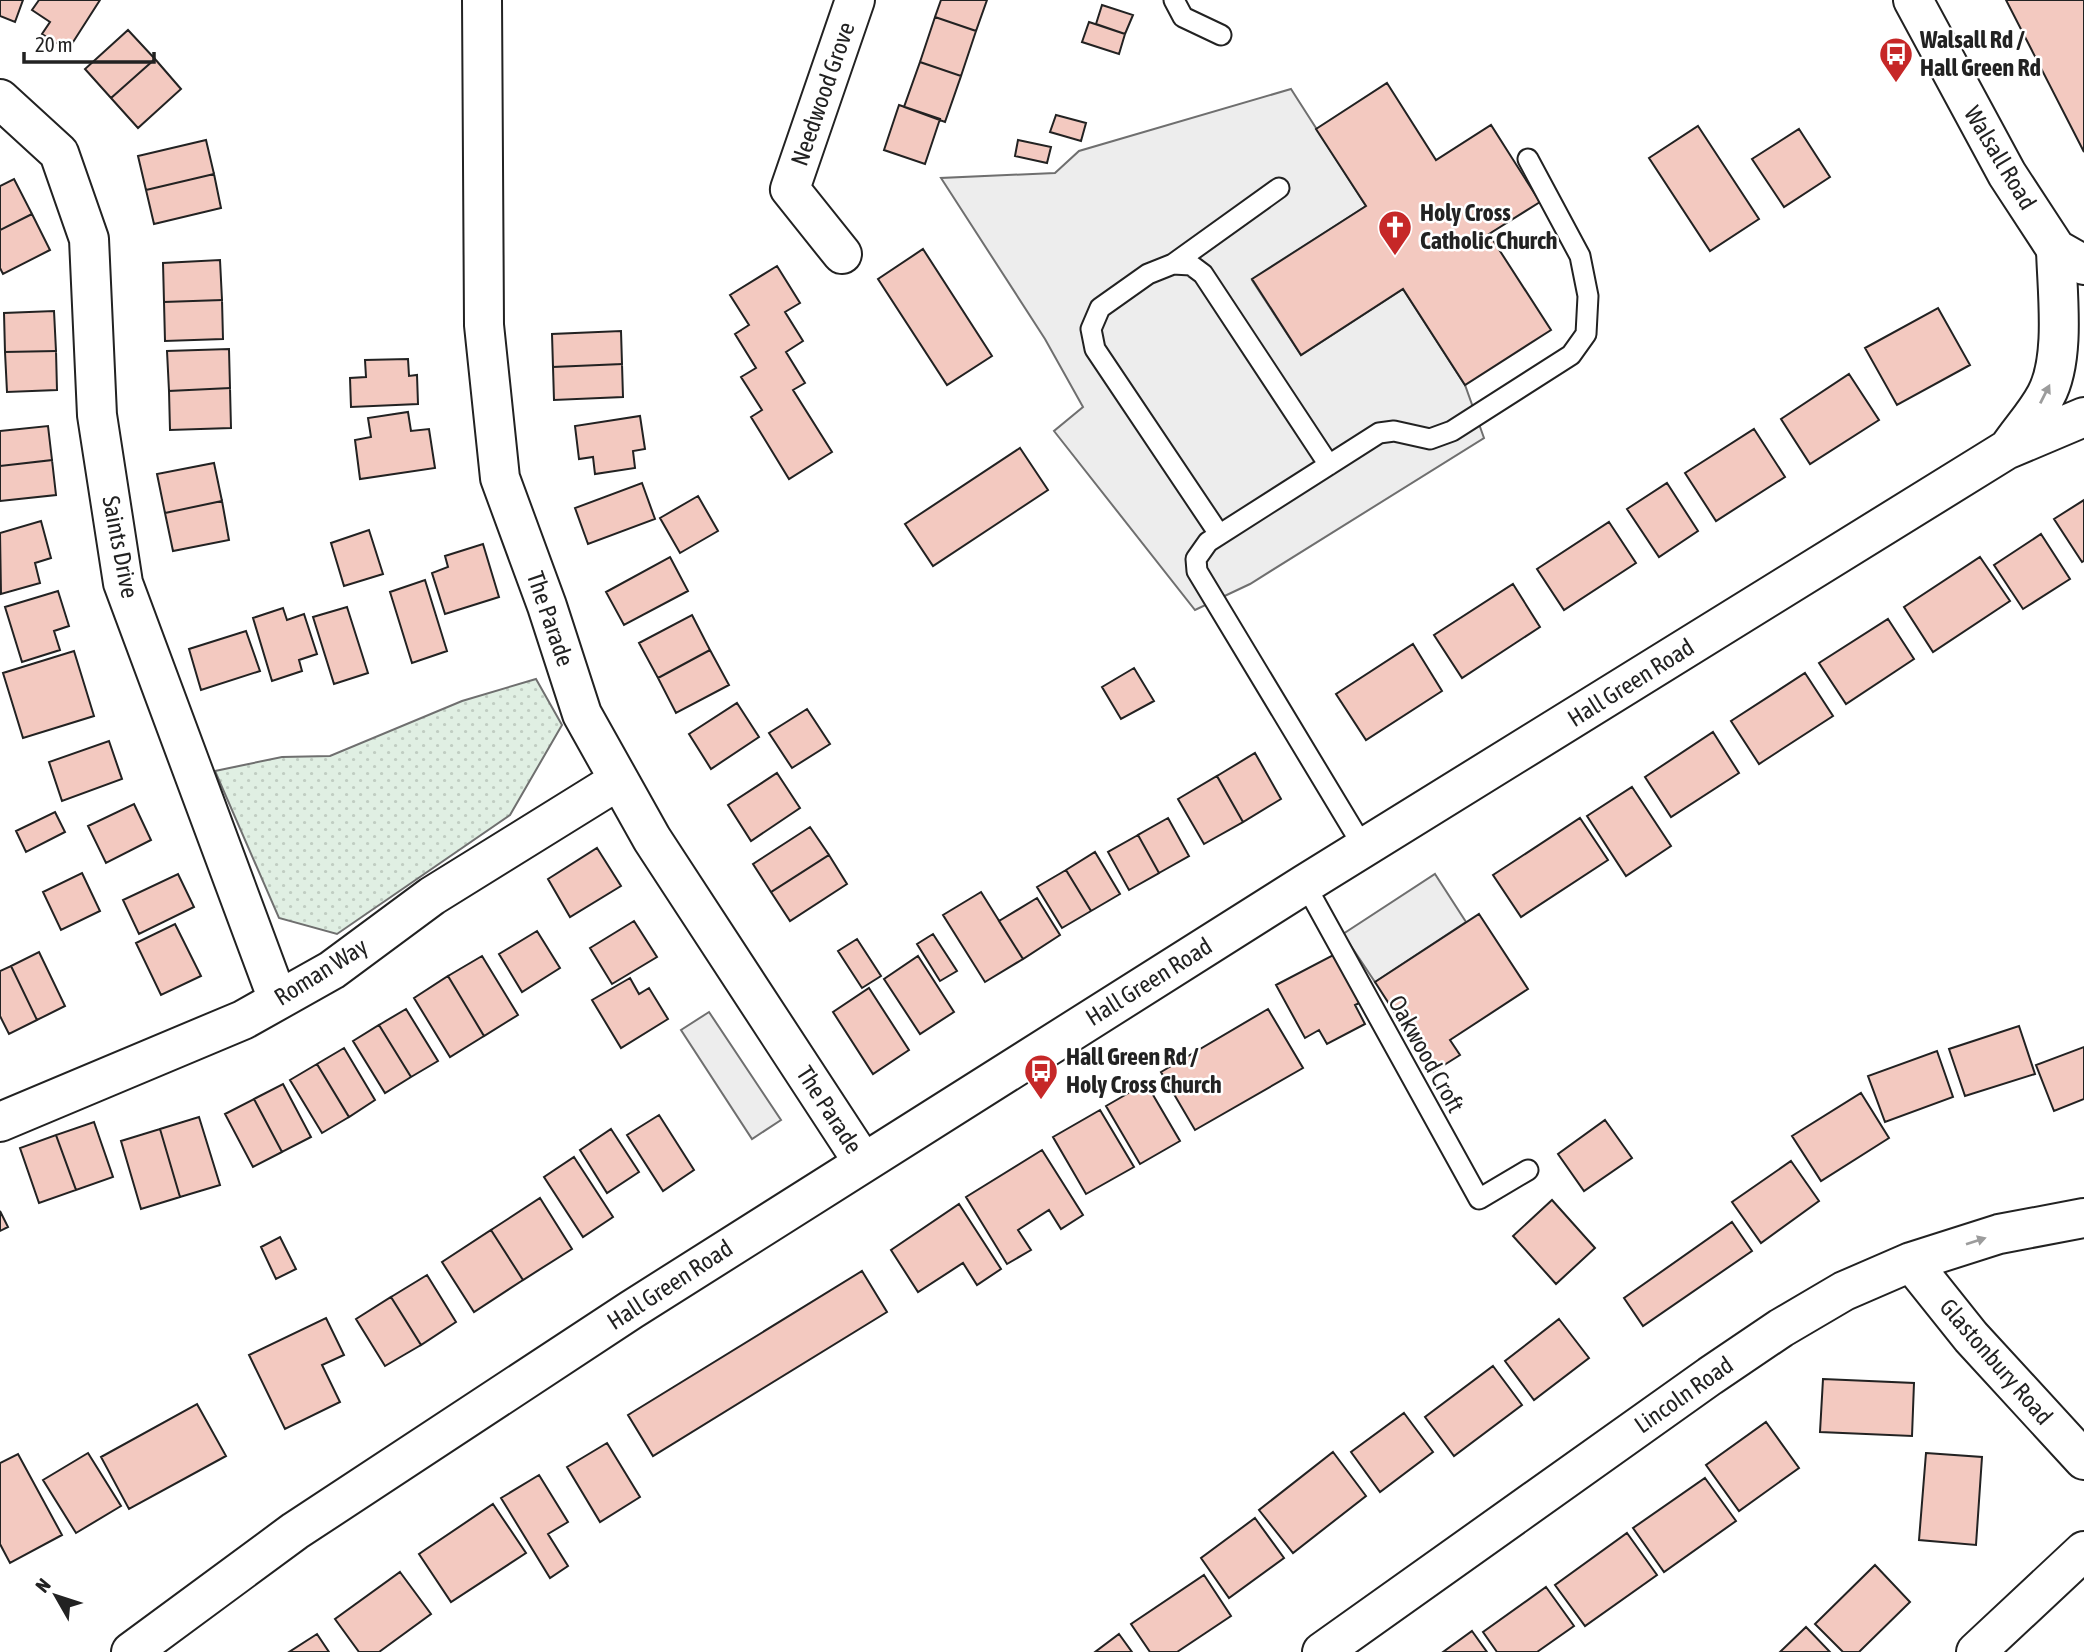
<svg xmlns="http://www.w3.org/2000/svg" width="2084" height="1652" font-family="'Asap Condensed',sans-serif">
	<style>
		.park { fill: url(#park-dots); stroke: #6f6f6f; stroke-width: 2 }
		.parking { fill: #ededed; stroke: #6f6f6f; stroke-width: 2 }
		.building { fill: #f3c9c0; stroke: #222; stroke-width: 2 }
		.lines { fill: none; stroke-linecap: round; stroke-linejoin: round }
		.service-casing { stroke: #222; stroke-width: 23 }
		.minor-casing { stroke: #222; stroke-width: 42 }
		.tertiary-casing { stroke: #222; stroke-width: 42 }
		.primary-casing { stroke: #222; stroke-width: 42 }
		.service { stroke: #fff; stroke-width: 19 }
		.minor { stroke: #fff; stroke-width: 38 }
		.tertiary { stroke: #fff; stroke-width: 38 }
		.primary { stroke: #fff; stroke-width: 38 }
		.oneway { fill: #9c9c9c }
		.labels { text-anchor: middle; stroke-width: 5; stroke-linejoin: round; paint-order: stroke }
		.poi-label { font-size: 24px; font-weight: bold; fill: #222; stroke: #fff; text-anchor: start }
		.street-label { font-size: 24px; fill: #222; stroke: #fff }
	</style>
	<defs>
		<pattern id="park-dots" width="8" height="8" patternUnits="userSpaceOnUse" patternTransform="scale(1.75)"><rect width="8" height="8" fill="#e0efe3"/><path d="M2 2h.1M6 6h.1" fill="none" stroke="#c0cdc2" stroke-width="1.8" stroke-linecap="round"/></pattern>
	</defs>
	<rect width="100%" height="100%" fill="#fff"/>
	<path class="park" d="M536 679 562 725 510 815 337 934 279 918 215 771 282 757 330 756 462 701Z"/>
	<path class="parking" d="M1291 89 1366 206 1252 280 1301 355 1403 289 1465 385 1484 438 1250 584 1195 610 1054 431 1083 407 1045 339 941 178 1055 173 1079 151Z
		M1435 874 1466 922 1375 982 1343 934Z
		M709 1012 781 1120 752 1139 681 1030Z"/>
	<path class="building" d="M0 0H23L15 22 0 16Z
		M39 0H100L68 50 42 34 50 22 32 10Z
		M941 0H987L976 31 935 17Z
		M2006 0H2084V152Z
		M1102 5 1133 15 1125 34 1096 24Z
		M935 17 976 31 961 76 920 62Z
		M1089 22 1125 34 1119 54 1082 42Z
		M128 30 155 59 111 98 85 69Z
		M155 59 181 89 138 128 111 98Z
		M920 62 961 76 945 122 904 107Z
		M1387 83 1436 160 1491 125 1540 202 1489 234 1551 330 1465 385 1403 289 1301 355 1252 279 1366 206 1316 129Z
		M899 105 940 119 925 164 884 150Z
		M1056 115 1086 123 1081 141 1050 132Z
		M1698 126 1759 219 1710 251 1649 158Z
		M1799 129 1830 177 1784 207 1752 159Z
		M206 140 214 174 146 190 138 156Z
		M1018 140 1051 147 1047 163 1015 156Z
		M214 174 221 208 154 224 146 190Z
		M14 179 32 214 0 230V186Z
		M32 214 50 250 3 274 0 268V230Z
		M923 249 992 356 947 385 878 279Z
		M220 260 222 300 164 302 163 263Z
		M777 266 800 303 785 312 803 341 786 352 805 383 793 390 832 452 789 479 751 417 762 410 741 377 756 368 735 334 749 325 730 295Z
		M222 300 223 339 165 341 164 302Z
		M1938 308 1970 365 1897 405 1865 348Z
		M54 311 56 351 5 352 4 313Z
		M621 331 622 364 553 367 552 334Z
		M229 349 230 388 169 391 167 351Z
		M56 351 57 390 7 392 5 352Z
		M408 359 409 376 417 375 418 404 351 407 350 378 366 377 365 360Z
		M622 364 623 397 554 400 553 367Z
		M1849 374 1879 420 1810 464 1781 419Z
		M230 388 231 428 170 430 169 391Z
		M408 412 411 431 429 429 435 468 360 479 355 440 371 437 368 418Z
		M640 416 645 449 633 451 635 468 595 474 593 457 579 459 575 426Z
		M48 426 52 460 0 466V431Z
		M1754 429 1785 477 1716 521 1685 473Z
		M1020 448 1048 490 933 566 905 524Z
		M52 460 56 495 0 501V466Z
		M214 463 222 501 165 513 157 474Z
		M642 483 655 519 588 544 575 508Z
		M1667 483 1698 531 1659 557 1627 509Z
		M698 496 718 531 680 553 660 518Z
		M2084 500V561L2082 562 2054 519Z
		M222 501 229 540 173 551 165 513Z
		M41 521 51 558 35 563 40 583 1 594 0 533Z
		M1609 522 1636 563 1564 610 1537 569Z
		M369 530 383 574 344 586 331 543Z
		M2041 534 2070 579 2023 609 1994 565Z
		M483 544 499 597 445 614 432 573 448 567 445 556Z
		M670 557 688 591 624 625 606 592Z
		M1980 557 2010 601 1933 652 1904 607Z
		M425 580 447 651 412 663 390 592Z
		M1513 584 1540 627 1462 678 1434 635Z
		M58 591 69 626 54 631 60 650 22 662 5 607Z
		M347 607 368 673 334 684 313 617Z
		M283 608 287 620 304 614 317 654 299 660 302 671 272 681 253 618Z
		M692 615 710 650 658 678 639 643Z
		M1888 619 1914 659 1846 704 1819 663Z
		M246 631 260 671 201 690 189 649Z
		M1413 644 1442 691 1366 740 1336 694Z
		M710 650 729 685 676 713 658 678Z
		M74 651 94 716 23 738 3 673Z
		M1134 668 1154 701 1121 719 1102 687Z
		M1805 673 1833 716 1759 764 1731 721Z
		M737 703 759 737 711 769 689 734Z
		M807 709 830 744 792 768 769 733Z
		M1713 732 1739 773 1671 817 1645 777Z
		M109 741 122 779 62 801 49 762Z
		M1255 753 1281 799 1243 822 1217 776Z
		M777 773 800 808 751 841 728 805Z
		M1217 776 1243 822 1204 844 1178 799Z
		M1632 787 1671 846 1626 876 1587 816Z
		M134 804 151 840 106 863 88 826Z
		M55 812 65 832 26 852 16 831Z
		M1168 818 1189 856 1159 873 1138 835Z
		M1580 818 1608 860 1521 917 1493 875Z
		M810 827 829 855 771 892 753 864Z
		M1138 835 1159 873 1129 890 1108 852Z
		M597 848 621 886 570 917 548 879Z
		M1095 852 1120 894 1091 911 1066 870Z
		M829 855 847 884 790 921 771 892Z
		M1066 870 1091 911 1062 928 1037 887Z
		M82 873 100 911 61 930 43 892Z
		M178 874 194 907 139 934 123 900Z
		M981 892 1023 959 985 982 943 915Z
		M1037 898 1060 935 1023 959 999 921Z
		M1479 914 1528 989 1450 1040 1460 1055 1433 1072 1375 982Z
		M634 921 657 957 612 984 590 948Z
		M175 924 201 976 161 995 136 943Z
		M537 931 560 968 522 992 499 954Z
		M933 934 957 971 940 981 917 944Z
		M857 939 881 976 862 988 838 951Z
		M39 952 65 1006 37 1020 11 966Z
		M1339 952 1364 1001 1355 1005 1365 1024 1327 1044 1319 1030 1305 1038 1276 985Z
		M482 956 518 1015 484 1036 448 976Z
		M918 956 954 1012 920 1034 884 979Z
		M11 966 37 1020 9 1034 0 1016V971Z
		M448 976 484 1036 450 1057 414 998Z
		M630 978 639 994 649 988 668 1019 621 1048 592 1000Z
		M869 988 909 1050 873 1074 833 1012Z
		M406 1009 438 1061 411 1077 379 1025Z
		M1268 1009 1303 1068 1195 1130 1161 1072Z
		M379 1025 411 1077 385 1093 353 1041Z
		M2019 1026 2035 1074 1965 1096 1949 1049Z
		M2084 1047V1099L2054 1111 2036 1065Z
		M344 1048 375 1100 349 1117 317 1064Z
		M1937 1051 1953 1097 1885 1122 1868 1076Z
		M317 1064 349 1117 322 1133 290 1080Z
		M1146 1083 1180 1141 1140 1164 1106 1106Z
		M283 1084 311 1137 282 1152 254 1099Z
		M1861 1093 1889 1138 1821 1181 1792 1136Z
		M254 1099 282 1152 253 1167 225 1114Z
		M1100 1110 1134 1167 1086 1194 1053 1137Z
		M659 1115 694 1170 663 1191 627 1135Z
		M199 1117 220 1185 180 1197 160 1129Z
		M1605 1120 1632 1158 1584 1191 1558 1154Z
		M94 1122 113 1177 76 1190 56 1135Z
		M160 1129 180 1197 141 1209 121 1141Z
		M611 1129 639 1172 607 1193 580 1150Z
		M56 1135 76 1190 39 1203 20 1148Z
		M1042 1150 1083 1215 1061 1229 1049 1210 1018 1230 1031 1250 1007 1264 966 1197Z
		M574 1157 613 1217 583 1237 544 1177Z
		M1791 1161 1819 1201 1761 1243 1732 1202Z
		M540 1198 572 1249 523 1280 491 1230Z
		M1552 1200 1595 1248 1556 1284 1513 1236Z
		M959 1204 1001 1269 977 1285 963 1263 918 1292 891 1250Z
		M0 1211 8 1227 0 1231Z
		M1732 1222 1752 1251 1643 1326 1624 1298Z
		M491 1230 523 1280 474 1312 442 1262Z
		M280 1237 296 1269 276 1279 261 1247Z
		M862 1271 887 1312 653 1456 628 1415Z
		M427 1275 456 1322 421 1345 391 1297Z
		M391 1297 421 1345 385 1366 356 1319Z
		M326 1318 344 1355 322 1365 340 1402 285 1429 249 1355Z
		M1559 1319 1589 1358 1534 1400 1505 1361Z
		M1493 1366 1522 1405 1454 1456 1425 1417Z
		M1823 1379 1914 1383 1912 1436 1820 1432Z
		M197 1404 226 1456 129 1509 101 1457Z
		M1404 1413 1433 1452 1380 1492 1351 1452Z
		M1766 1422 1799 1468 1739 1511 1706 1465Z
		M607 1443 640 1497 600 1522 567 1467Z
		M1333 1452 1366 1496 1293 1553 1259 1510Z
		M88 1453 121 1506 76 1533 43 1480Z
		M1926 1453 1982 1457 1976 1545 1919 1540Z
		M18 1454 62 1535 10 1563 0 1544V1463Z
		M539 1475 568 1522 548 1534 568 1566 550 1578 501 1498Z
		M1705 1478 1736 1521 1664 1572 1633 1528Z
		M493 1504 526 1553 451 1602 419 1554Z
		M1255 1518 1284 1558 1229 1598 1201 1558Z
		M1627 1533 1657 1575 1585 1626 1555 1585Z
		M1875 1565 1910 1602 1859 1652H1843L1815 1624Z
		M400 1572 431 1614 379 1652H359L335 1619Z
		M1204 1575 1231 1616 1177 1652H1150L1131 1624Z
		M1546 1587 1574 1626 1537 1652H1497L1483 1632Z
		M1806 1627 1830 1652H1780Z
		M1472 1631 1487 1652H1443Z
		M317 1634 329 1652H289Z
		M1119 1634 1132 1652H1095Z"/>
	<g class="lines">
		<g class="service-casing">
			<path id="service" d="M1174 0 1183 17 1221 35
				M1173 264 1279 188
				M1219 534 1095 349 1091 329 1100 308 1148 274 1173 264 1191 265 1203 274 1329 465
				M1364 848 1197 571 1196 559 1208 542 1379 433 1394 431 1430 439 1452 431 1571 355 1586 334 1588 296 1580 256 1528 159
				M1305 884 1479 1199 1528 1170"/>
		</g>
		<g class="minor-casing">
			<path id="minor" d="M482 0 484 325 500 478 547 606 582 714 652 839 863 1162
				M0 99 59 153 89 239 97 415 123 583 278 1000
				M842 254 790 189 855 0
				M0 1122 243 1020 332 970 432 896 619 780
				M1911 1262 1971 1337 2084 1460
				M1322 1652 1710 1376 1781 1328 1844 1291 1911 1262 1999 1234 2084 1218
				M1976 1652 2084 1551"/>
		</g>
		<g class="tertiary-casing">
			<path id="tertiary" d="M2008 449C2020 431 2036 414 2046 395 2066 358 2057 291 2056 249
				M131 1652 295 1531 631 1310 1305 884 2006 450 2084 417"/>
		</g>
		<g class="primary-casing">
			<path id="primary" d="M1913 0 2007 174 2056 249 2084 265"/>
		</g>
		<use href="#service" class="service"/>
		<use href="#minor" class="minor"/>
		<use href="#tertiary" class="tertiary"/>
		<use href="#primary" class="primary"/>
	</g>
	<defs><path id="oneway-solid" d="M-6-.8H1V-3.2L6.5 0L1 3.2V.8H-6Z" transform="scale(1.75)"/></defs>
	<g class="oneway">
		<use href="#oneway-solid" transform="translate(2045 394) rotate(-63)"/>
		<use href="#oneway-solid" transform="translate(1976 1241) rotate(-18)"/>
	</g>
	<defs>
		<g id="bus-pin" transform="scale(1.75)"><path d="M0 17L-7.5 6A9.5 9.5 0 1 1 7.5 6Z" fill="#c62828" stroke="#fff"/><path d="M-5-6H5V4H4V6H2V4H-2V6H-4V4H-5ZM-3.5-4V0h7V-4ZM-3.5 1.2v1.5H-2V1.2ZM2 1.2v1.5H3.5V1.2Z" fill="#fff"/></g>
		<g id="church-pin" transform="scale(1.75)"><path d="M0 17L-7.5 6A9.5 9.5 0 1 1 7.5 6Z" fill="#c62828" stroke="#fff"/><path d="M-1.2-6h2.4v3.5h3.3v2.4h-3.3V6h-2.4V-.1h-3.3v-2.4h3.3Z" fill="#fff"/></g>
	</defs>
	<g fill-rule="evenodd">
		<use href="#bus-pin" x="1896" y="54"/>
		<use href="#church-pin" x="1395" y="227"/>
		<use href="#bus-pin" x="1041" y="1071"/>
	</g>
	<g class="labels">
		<g class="poi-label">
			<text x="1920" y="48">Walsall Rd /<tspan x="1920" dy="28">Hall Green Rd</tspan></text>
			<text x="1420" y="221">Holy Cross<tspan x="1420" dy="28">Catholic Church</tspan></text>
			<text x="1066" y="1065">Hall Green Rd /<tspan x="1066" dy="28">Holy Cross Church</tspan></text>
		</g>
		<g class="street-label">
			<text transform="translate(823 94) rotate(-71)" y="8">Needwood Grove</text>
			<text transform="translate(2000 158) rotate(59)" y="8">Walsall Road</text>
			<text transform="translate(120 547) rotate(79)" y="8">Saints Drive</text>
			<text transform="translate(550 619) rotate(71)" y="8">The Parade</text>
			<text transform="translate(1631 683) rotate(-32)" y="8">Hall Green Road</text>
			<text transform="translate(321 972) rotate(-32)" y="8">Roman Way</text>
			<text transform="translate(1149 982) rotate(-32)" y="8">Hall Green Road</text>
			<text transform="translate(1426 1054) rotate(61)" y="8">Oakwood Croft</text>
			<text transform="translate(829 1110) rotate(57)" y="8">The Parade</text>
			<text transform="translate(670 1285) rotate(-33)" y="8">Hall Green Road</text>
			<text transform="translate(1996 1362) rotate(49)" y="8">Glastonbury Road</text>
			<text transform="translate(1684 1395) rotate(-35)" y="8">Lincoln Road</text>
		</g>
	</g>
	<g transform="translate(56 1596) rotate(309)" stroke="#ffffff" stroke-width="5" paint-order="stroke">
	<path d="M0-5L12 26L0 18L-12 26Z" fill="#222222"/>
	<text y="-10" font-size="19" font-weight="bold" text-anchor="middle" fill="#222222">N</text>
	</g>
	<path d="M24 52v10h130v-10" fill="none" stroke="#222222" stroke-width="3.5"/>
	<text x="35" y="52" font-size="21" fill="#222222" stroke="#ffffff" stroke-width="5" paint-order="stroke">20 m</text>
</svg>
